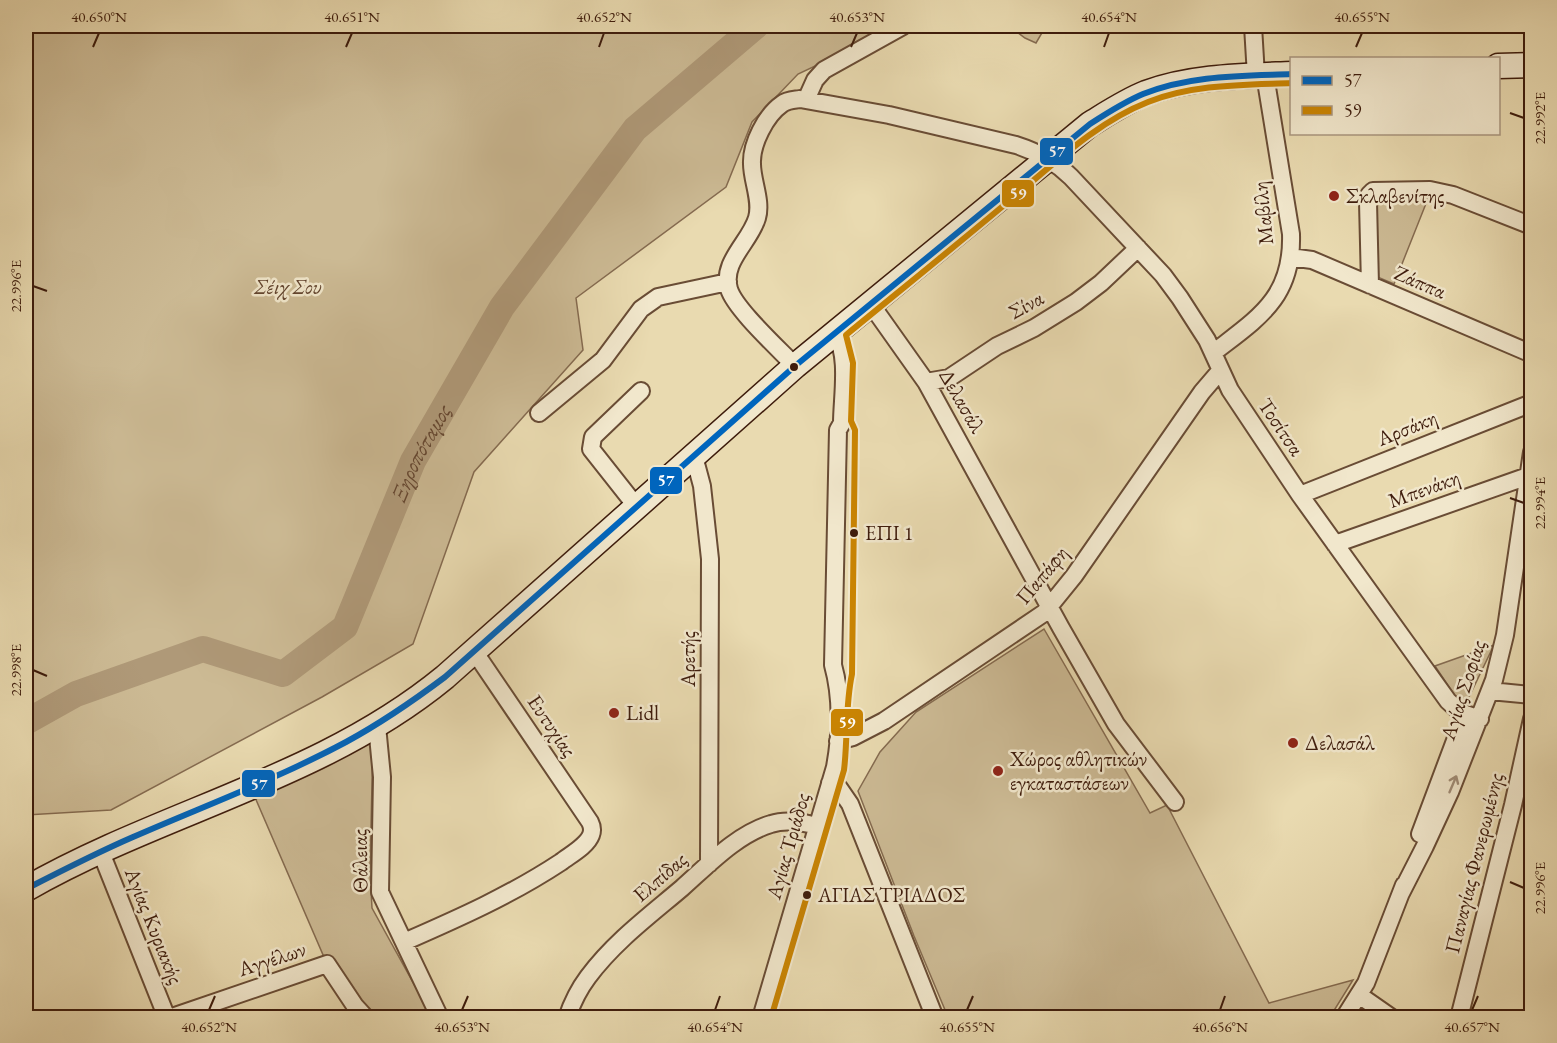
<svg xmlns="http://www.w3.org/2000/svg" width="1557" height="1043" font-family="'EB Garamond',serif">
	<style>
		.green { fill: #ccba94; stroke: #856b50; stroke-width: 1.5 }
		.lines { fill: none; stroke-linecap: round; stroke-linejoin: round }
		.river { stroke: #af9978; stroke-width: 26 }
		.minor-casing { stroke: #694c35; stroke-width: 20 }
		.secondary-casing { stroke: #3e1c0c; stroke-width: 27 }
		.minor { stroke: #f1e7cc; stroke-width: 16 }
		.secondary { stroke: #f1e7cc; stroke-width: 24 }
		.bus-1-casing { stroke: #f1e7cc; stroke-width: 10 }
		.bus-2-casing { stroke: #f1e7cc; stroke-width: 10 }
		.bus-1 { stroke: #0065bd; stroke-width: 6 }
		.bus-2 { stroke: #c98403; stroke-width: 6 }
		.oneway { stroke: #a08c76 }
		.ticks { fill: none; stroke: #3e1c0c; stroke-width: 2 }
		.poi-dot { fill: #8f2418; stroke: #f1e7cc; stroke-width: 2 }
		.bus-dot { fill: #3e1c0c; stroke: #f1e7cc; stroke-width: 2 }
		.labels { text-anchor: middle; stroke-width: 5; stroke-linejoin: round; paint-order: stroke }
		.bus-label { font-size: 20px; fill: #3e1c0c; stroke: #f1e7cc; text-anchor: start }
		.poi-label { font-size: 21px; fill: #3e1c0c; stroke: #f1e7cc; text-anchor: start }
		.street-label { font-size: 21px; fill: #3e1c0c; stroke: #f1e7cc }
		.park-label { font-size: 21px; font-style: italic; fill: #62442e; stroke: #f1e7cc }
		.water-label { font-size: 22px; font-style: italic; fill: #664832; stroke: #f1e7cc }
		.line-badge { stroke: #f1e7cc; stroke-width: 2 }
		.badge-label { font-size: 16px; text-anchor: middle; font-weight: bold; fill: #fff }
		.neatline { fill: none; stroke: #3e1c0c; stroke-width: 2 }
		.ticks-label { font-size: 15px; text-anchor: middle; fill: #3e1c0c }
	</style>
	<rect width="100%" height="100%" fill="#e9dab0"/>
	<filter id="stains"><feTurbulence type="fractalNoise" baseFrequency=".00333" numOctaves="4"/><feColorMatrix values="0 0 0 0 .2 0 0 0 0 .09 0 0 0 0 .02 0 0 0 .5 -.17"/></filter>
	<radialGradient id="worn" r=".72"><stop offset=".6" stop-color="#630" stop-opacity="0"/><stop offset="1" stop-color="#630" stop-opacity=".3"/></radialGradient>
	<path class="green" d="M26 26H891L851 49 798 74 752 122 726 187 576 298 583 350 474 472 413 644 322 697 111 810 26 815Z
		M1009 26H1046L1036 43 1025 38Z
		M1429 196 1394 284 1375 276 1374 197Z
		M1044 629 1150 813 1167 805 1269 1003 1353 980 1330 1017H948L914 936 858 791 880 752 916 712Z
		M1494 645 1468 699 1461 701 1457 699 1435 666Z
		M373 737 370 873 372 908 432 1017H374L327 964 254 795Z"/>
	<g class="lines">
		<path class="river" id="s1" d="M26 722 76 694 203 649 283 674 345 627 413 461 502 307 635 129 756 26"/>
		<g class="minor-casing">
			<path id="minor" d="M1253 26 1256 76
				M806 100 815 80 824 70 903 26
				M1290 257 1312 260 1532 354
				M1370 285 1368 202 1369 195 1373 191 1430 190 1453 195 1532 226
				M870 303 926 382 1061 628 1116 724 1175 802
				M1213 353C1258 318 1293 298 1291 234L1265 75
				M795 366C779 349 735 309 729 289 721 262 750 242 757 218 762 201 752 181 752 164 751 144 766 115 782 104 787 100 794 100 800 99L889 115 1016 145C1038 152 1055 161 1071 177L1163 275 1180 298 1207 340 1230 390 1300 495 1448 701 1460 712 1480 719
				M926 382 949 378 997 346 1034 328 1076 302 1101 283 1138 248
				M539 413 603 360 641 309 658 297 728 282
				M694 456 702 486 710 559 709 864
				M1300 495 1532 403
				M636 506 591 449 593 437 641 391
				M1335 544 1528 476
				M1490 691 1532 695
				M377 726 382 777 380 892 440 1018
				M838 741 853 737 884 721 1044 613 1074 576 1202 392 1220 371
				M830 783 839 788 850 804 935 1018
				M1420 834 1465 714
				M100 850 167 1018
				M1401 893 1425 846 1450 792 1494 680 1505 635 1532 452
				M404 942C459 918 511 895 561 862 570 855 587 846 591 835 593 830 592 826 590 822L474 651
				M1359 995 1392 1018
				M169 1018 327 964 355 1006 366 1018
				M567 1018C572 1003 579 989 588 977 614 942 649 916 682 888 708 865 737 834 771 824 786 819 802 822 817 826
				M761 1018 835 767C841 735 842 697 833 665L838 430 842 423C842 397 850 355 835 333
				M1344 1018 1366 983 1404 885
				M1459 1018 1513 805 1532 719"/>
		</g>
		<g class="secondary-casing">
			<path id="secondary" d="M1498 66 1532 65
				M26 889C162 811 321 779 445 677L795 366 1090 124C1108 113 1126 101 1146 93 1192 76 1243 76 1292 74"/>
		</g>
		<use href="#minor" class="minor"/>
		<use href="#secondary" class="secondary"/>
		<g class="bus-1-casing">
			<path id="bus-1" d="M26 889C61 871 96 853 133 837 204 806 277 779 346 742 381 723 413 701 445 677L795 366 1090 124C1107 113 1124 102 1143 94 1190 75 1242 76 1292 74"/>
		</g>
		<g class="bus-2-casing">
			<path id="bus-2" d="M771 1018 844 770C848 738 845 706 852 674L855 430 851 421 853 363 846 335C902 289 959 243 1015 196 1056 162 1097 122 1148 102 1193 84 1244 85 1292 83"/>
		</g>
		<use href="#bus-1" class="bus-1"/>
		<use href="#bus-2" class="bus-2"/>
	</g>
	<defs><path id="oneway-shaft" d="M-6 0H5M1.5-3L5.5 0L1.5 3" fill="none" stroke-width="1.6" stroke-linecap="round" stroke-linejoin="round" transform="scale(1.5)"/></defs>
	<use class="oneway" href="#oneway-shaft" transform="translate(1453 784) rotate(-67)"/>
	<path class="ticks" d="M93 47 99 33M346 47 352 33M599 47 604 33M851 47 857 33M1104 47 1109 33M1356 47 1362 33M1510 113 1524 118M33 286 47 291M1510 498 1524 503M33 670 47 676M1510 882 1524 888M209 1010 215 996M462 1010 468 996M715 1010 720 996M967 1010 973 996M1220 1010 1225 996M1472 1010 1478 996"/>
	<g class="poi-dot">
		<circle cx="1334" cy="196" r="6"/>
		<circle cx="614" cy="713" r="6"/>
		<circle cx="1293" cy="743" r="6"/>
		<circle cx="998" cy="771" r="6"/>
	</g>
	<g class="bus-dot">
		<circle cx="794" cy="367" r="5"/>
		<circle cx="854" cy="533" r="5"/>
		<circle cx="807" cy="895" r="5"/>
	</g>
	<g class="labels">
		<g class="bus-label">
			<text x="865" y="540">ΕΠΙ 1</text>
			<text x="818" y="902">ΑΓΙΑΣ ΤΡΙΑΔΟΣ</text>
		</g>
		<g class="poi-label">
			<text x="1346" y="203">Σκλαβενίτης</text>
			<text x="626" y="720">Lidl</text>
			<text x="1305" y="750">Δελασάλ</text>
			<text x="1010" y="766">Χώρος αθλητικών<tspan x="1010" dy="24">εγκαταστάσεων</tspan></text>
		</g>
		<g class="street-label">
			<text transform="translate(1263 213) rotate(-96)" y="7">Μαβίλη</text>
			<text transform="translate(1420 282) rotate(23)" y="7">Ζάππα</text>
			<text transform="translate(1026 305) rotate(-29)" y="7">Σίνα</text>
			<text transform="translate(962 401) rotate(60)" y="7">Δελασάλ</text>
			<text transform="translate(1281 427) rotate(56)" y="7">Τοσίτσα</text>
			<text transform="translate(1407 428) rotate(-22)" y="7">Αρσάκη</text>
			<text transform="translate(1424 489) rotate(-20)" y="7">Μπενάκη</text>
			<text transform="translate(1042 575) rotate(-50)" y="7">Παπάφη</text>
			<text transform="translate(688 659) rotate(-90)" y="7">Αρετής</text>
			<text transform="translate(1463 690) rotate(-72)" y="7">Αγίας Σοφίας</text>
			<text transform="translate(552 726) rotate(56)" y="7">Ευτυχίας</text>
			<text transform="translate(788 846) rotate(-74)" y="7">Αγίας Τριάδος</text>
			<text transform="translate(360 861) rotate(-91)" y="7">Θάλειας</text>
			<text transform="translate(1474 863) rotate(-76)" y="7">Παναγίας Φανερωμένης</text>
			<text transform="translate(660 877) rotate(-41)" y="7">Ελπίδας</text>
			<text transform="translate(154 926) rotate(68)" y="7">Αγίας Κυριακής</text>
			<text transform="translate(272 959) rotate(-18)" y="7">Αγγέλων</text>
		</g>
		<g class="park-label">
			<text x="288" y="294">Σέιχ Σου</text>
		</g>
		<g class="water-label">
			<text dy="8" stroke="none"><textPath href="#s1" startOffset="544">Ξηροπόταμος</textPath></text>
		</g>
	</g>
	<g class="line-badge">
		<rect x="1039" y="137" width="35" height="29" rx="6" fill="#0065bd"/>
		<rect x="1001" y="179" width="34" height="29" rx="6" fill="#c98403"/>
		<rect x="649" y="466" width="34" height="29" rx="6" fill="#0065bd"/>
		<rect x="830" y="708" width="34" height="29" rx="6" fill="#c98403"/>
		<rect x="241" y="769" width="35" height="29" rx="6" fill="#0065bd"/>
	</g>
	<g class="badge-label">
		<text x="1057" y="157">57</text>
		<text x="1018" y="199">59</text>
		<text x="666" y="486">57</text>
		<text x="847" y="728">59</text>
		<text x="259" y="790">57</text>
	</g>
	<rect width="1557" height="1043" fill="none" stroke="#e9dab0" stroke-width="66"/>
	<rect x="1290" y="57" width="210" height="78" fill="#f1e7cc" stroke="#a9967f" stroke-width="1.5"/>
	<rect x="1302" y="76" width="30" height="9" fill="#0065bd" stroke="#a9967f" stroke-width="1.5"/>
	<text x="1344" y="87" font-size="18" fill="#3e1c0c">57</text>
	<rect x="1302" y="106" width="30" height="9" fill="#c98403" stroke="#a9967f" stroke-width="1.5"/>
	<text x="1344" y="117" font-size="18" fill="#3e1c0c">59</text>
	<rect x="33" y="33" width="1491" height="977" class="neatline"/>
	<g class="ticks-label">
		<text x="99" y="22">40.650°N</text>
		<text x="352" y="22">40.651°N</text>
		<text x="604" y="22">40.652°N</text>
		<text x="857" y="22">40.653°N</text>
		<text x="1109" y="22">40.654°N</text>
		<text x="1362" y="22">40.655°N</text>
		<text transform="translate(1540 118) rotate(-90)" y="5">22.992°E</text>
		<text transform="translate(16 286) rotate(-90)" y="5">22.996°E</text>
		<text transform="translate(1540 503) rotate(-90)" y="5">22.994°E</text>
		<text transform="translate(16 670) rotate(-90)" y="5">22.998°E</text>
		<text transform="translate(1540 888) rotate(-90)" y="5">22.996°E</text>
		<text x="209" y="1032">40.652°N</text>
		<text x="462" y="1032">40.653°N</text>
		<text x="715" y="1032">40.654°N</text>
		<text x="967" y="1032">40.655°N</text>
		<text x="1220" y="1032">40.656°N</text>
		<text x="1472" y="1032">40.657°N</text>
	</g>
	<rect width="100%" height="100%" filter="url(#stains)"/>
	<rect width="100%" height="100%" fill="url(#worn)"/>
</svg>
